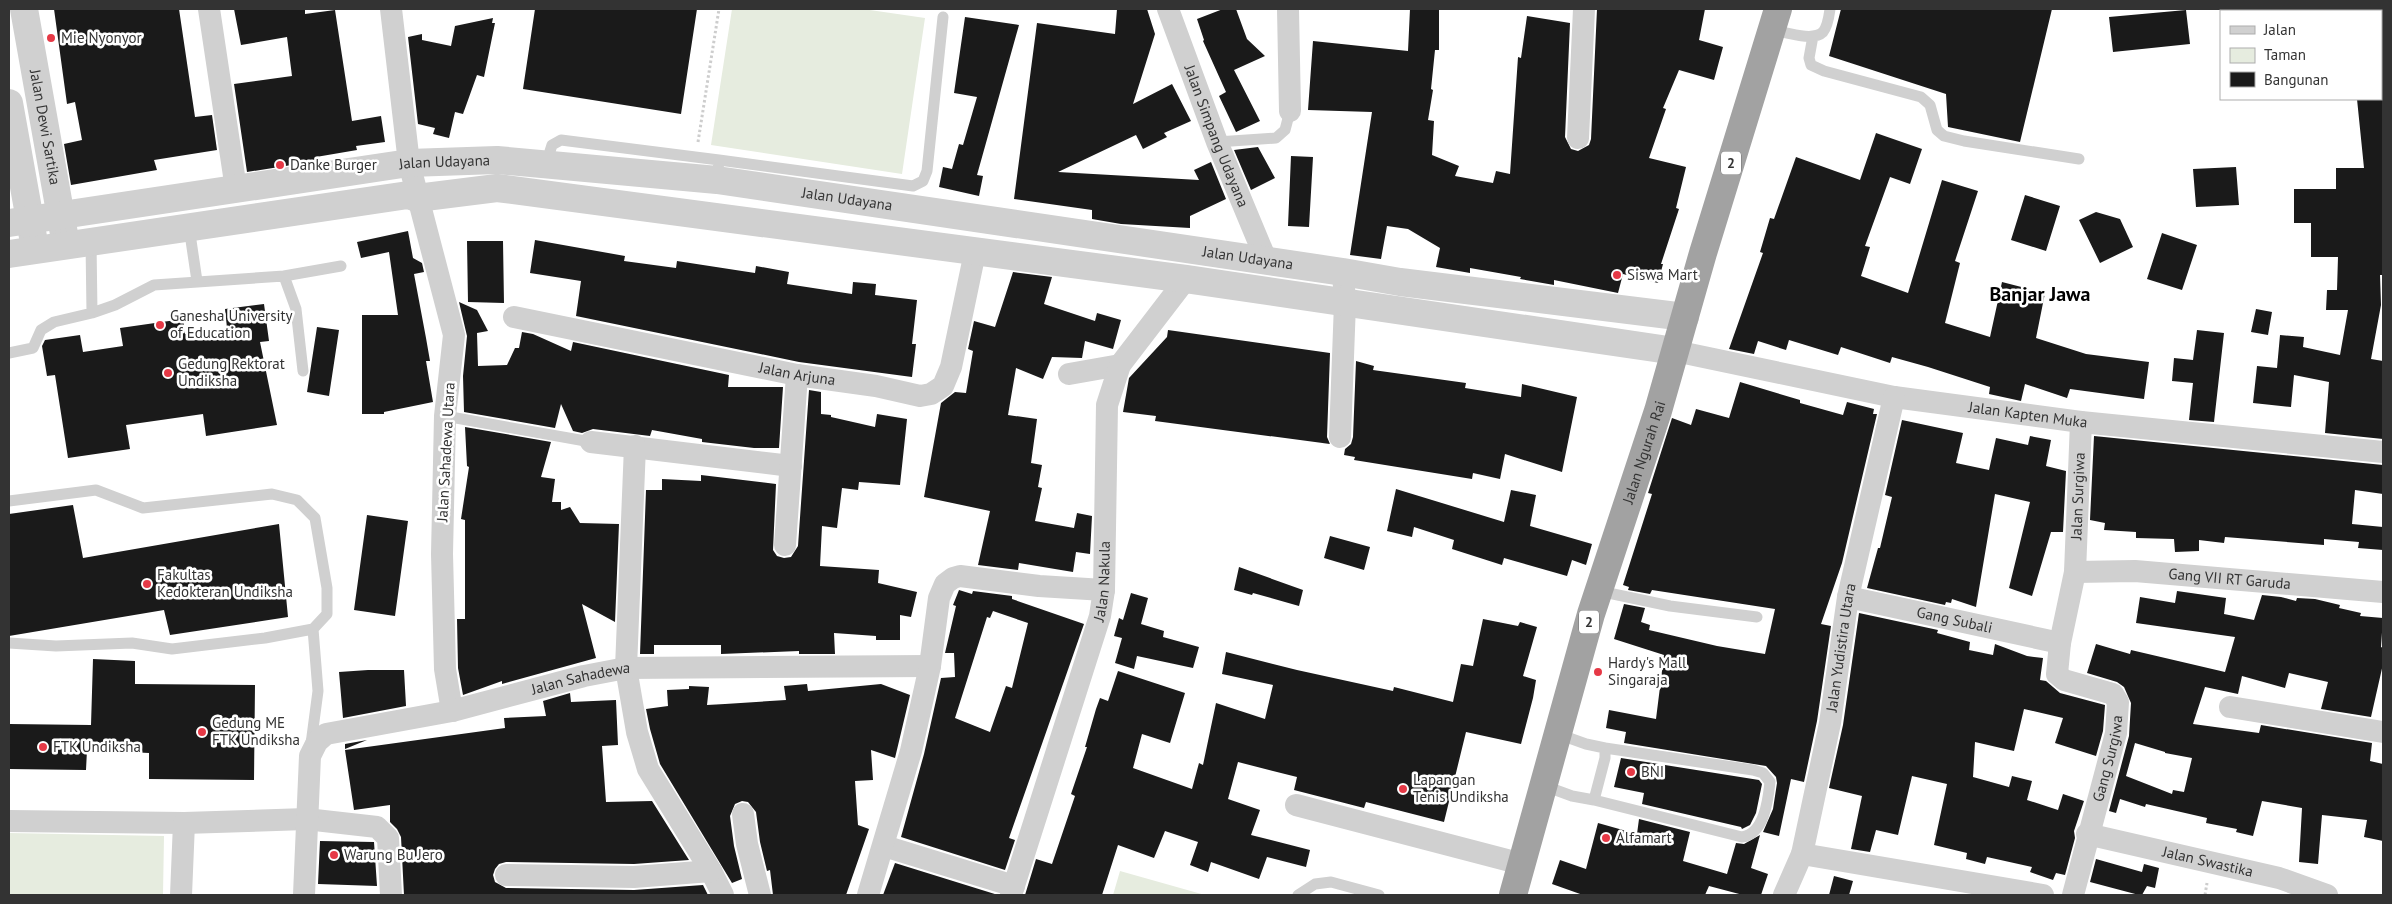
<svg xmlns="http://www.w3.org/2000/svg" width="2392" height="904" font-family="'PT Sans',sans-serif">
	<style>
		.green { fill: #e6ecdf }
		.building { fill: #1a1a1a; fill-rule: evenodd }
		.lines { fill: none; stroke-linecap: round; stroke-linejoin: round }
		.path { stroke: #cdcdcd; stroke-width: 3; stroke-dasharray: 2.5 2.5; stroke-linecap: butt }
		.service { stroke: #d0d0d0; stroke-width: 11 }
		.minor { stroke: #d0d0d0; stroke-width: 22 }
		.tertiary { stroke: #d0d0d0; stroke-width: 28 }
		.trunk { stroke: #a2a2a2; stroke-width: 28 }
		.poi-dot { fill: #e63946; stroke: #fff; stroke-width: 2 }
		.labels { text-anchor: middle; stroke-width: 5; stroke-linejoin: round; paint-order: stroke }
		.shield { fill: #fff; stroke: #707070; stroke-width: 1 }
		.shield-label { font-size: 14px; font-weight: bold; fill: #333 }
		.poi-label { font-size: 15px; fill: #333; stroke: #fff; text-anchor: start }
		.street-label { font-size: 15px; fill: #333; stroke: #fff }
		.district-label { font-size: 20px; font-weight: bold; fill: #000; stroke: #fff }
	</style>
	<rect width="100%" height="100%" fill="#fff"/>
	<path class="green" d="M732 9H863L925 18 902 174 711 145Z
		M9 833 164 836 163 895H9Z
		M1120 871 1205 895H1113Z"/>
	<path class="building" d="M54 9H179L195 117 212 115 217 150 154 160 157 170 71 185 64 144 82 140 75 102 67 104Z
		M234 9H305V14L335 10 352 121 381 116 385 142 356 146 357 150 316 157 317 161 247 172 234 84 292 76 287 37 241 45Z
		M535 9H697L681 114 523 89Z
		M1117 9H1147L1155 34 1133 104 1172 84 1191 121 1164 133 1167 137 1143 149 1136 135 1058 172 1199 180 1194 170 1211 162 1226 199 1190 216V228L1121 224 1092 219V210L1014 199 1037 23 1115 34Z
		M1223 9H1236L1247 39 1265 56 1234 70 1260 121 1236 132 1219 96 1226 92 1203 41 1204 40 1197 19Z
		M1410 9H1439V50H1435L1431 89 1433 90 1428 120 1434 121 1432 155 1459 166 1455 176 1493 183 1496 171 1510 174 1518 57 1521 58 1527 16 1570 23 1565 137 1571 149 1578 151 1589 145 1591 139 1597 9H1705L1699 40 1723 47 1714 80 1679 70 1663 108 1666 109 1649 158 1686 167 1676 208 1679 209 1661 264H1663L1658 283 1623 274 1618 293 1554 280V285L1520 279 1521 277 1470 268V273L1436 267 1440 248 1408 229 1387 226 1381 259 1350 255 1372 112 1308 110 1313 41 1408 51Z
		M1841 9H2052L2020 142 1948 127 1946 94 1829 56Z
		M2186 10 2190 44 2113 52 2109 17Z
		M965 17 1019 25 977 175 983 176 979 196 939 187 943 167 952 169 959 144 963 145 977 97 954 93Z
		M493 18 492 23H495L484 77 477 75 463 114 455 112 449 138 433 134 435 128 418 124 408 37 422 34V40L451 46 455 26Z
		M2357 99H2383V275H2380L2381 305 2371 359 2383 361V439L2325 433 2329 382 2294 375 2291 407 2253 403 2257 366 2277 368 2280 335 2304 337 2303 347 2340 355 2348 310H2326L2327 290H2337L2338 257H2311V223H2294V189H2336V168H2364Z
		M1876 133 1922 149 1910 184 1890 177 1865 246 1870 247 1861 276 1908 293 1942 180 1978 191 1955 261 1960 263 1945 323 1990 337 2002 282 2045 293 2036 338 2086 354 2149 362 2144 399 2070 389 2067 398 2025 384 2021 401 1989 394 1990 387 1928 367 1892 357 1890 363 1841 347 1838 355 1789 340 1786 350 1758 341 1754 354 1729 349 1763 253 1760 252 1770 218 1774 219 1796 157 1860 180Z
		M1258 147 1275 178 1251 190 1234 150Z
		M1291 156 1313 157 1309 227 1288 226Z
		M2236 167 2239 205 2196 207 2193 169Z
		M2025 195 2060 206 2046 251 2011 240Z
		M2096 212 2120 219 2133 247 2100 263 2079 220Z
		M408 231 413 258 422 263 424 272 414 274 426 338 430 361H426L433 402 384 412V414H362V315H398L389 252 361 258 357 242Z
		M2162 233 2197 245 2182 290 2147 279Z
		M535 240 625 256 624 261 676 268 677 261 755 273 756 266 789 272 787 284 852 294 853 282 876 284 875 295 917 300 912 344H916L912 377 799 362 576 316 581 281 530 273Z
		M467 241H503L504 303 468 302Z
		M1013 272 1052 277 1044 304 1095 321 1097 313 1121 320 1113 349 1085 341 1082 358 1052 357 1043 379 1016 368 1008 415 1037 419 1031 463 1042 465 1038 487 1042 488 1035 521 1074 528 1077 513 1092 516 1090 554 1076 552 1073 572 1019 563 1018 570 978 565 990 511 924 497 941 403 955 392 966 393 973 351 968 349 974 321 995 327Z
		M459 302 477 310 488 331 477 333 478 366 507 365 515 348H519L522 332 533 334 571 351 573 342 729 375 728 387H783L779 448H754L702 442V439L652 430 650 436 593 429 582 433 573 431 561 404 555 428 464 412 463 376 467 336Z
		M264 304 269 341 260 342 277 425 206 436 203 414 126 425 130 449 68 458 55 375 47 376 42 346 45 340 80 335 83 352 123 346 120 328 183 319 185 334 227 328 225 309Z
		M2256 309 2272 312 2268 335 2251 332Z
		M317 327 339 330 329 396 307 392Z
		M1168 330 1330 353 1327 437 1330 444 1155 421 1156 416 1123 412 1129 378 1167 337Z
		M2197 330 2224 333 2214 422 2189 420 2193 383 2172 381 2174 358 2193 360Z
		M1356 361 1374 366 1373 370 1466 383 1465 388 1521 397 1522 384 1577 397 1562 472 1505 454 1500 479 1473 473 1472 479 1354 460 1355 457 1344 455 1345 449 1351 444 1353 437Z
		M1740 382 1800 400V403L1843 415 1847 402 1874 409 1873 414H1877L1842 563 1821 624 1831 626 1817 721 1804 782 1791 779 1779 836 1763 832 1773 809 1777 783 1776 777 1766 766 1624 743 1626 732 1606 728 1609 710 1656 719 1664 655 1614 639 1624 604 1645 608 1641 622 1650 625 1649 630 1717 646 1765 654 1775 609 1652 590 1650 594 1628 590 1629 587 1623 585 1652 494 1648 493 1672 418 1691 425 1696 409 1729 418Z
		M809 390 821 392V414L831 415V417L875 427 877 414 907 419 900 485 859 482 858 490 842 488 837 528 822 526 820 566 879 570 878 583 917 592 911 617 900 615V640H876V636L834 633 835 654H799V651L721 654V645H654V654H640L646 490H662V479L701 481V475L776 484 773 550 777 556 784 558 791 557 798 546Z
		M1902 420 1963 433 1956 463 1989 470 1996 438 2028 445 2030 436 2051 440 2046 466 2066 471 2063 532H2051L2032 596 2009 588 2030 502 1995 494 1976 607 1952 599 1951 603 1946 602 1945 605 1867 588 1878 548H1880L1892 497 1885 495Z
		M465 427 551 442 541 477 555 479 552 502H561V510L570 507 580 523 619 524 615 622 582 604 596 658 502 684V681L463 695 458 668 457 619H465V520L461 519 469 467 467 466Z
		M2094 436 2383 465V494L2355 490 2352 524 2383 527V550L2358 548 2359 542 2324 539V545L2225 537 2224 543 2199 540V551L2175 552 2174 539 2136 538V532L2104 530 2105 523 2090 520Z
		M1396 489 1504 522 1511 490 1536 495 1530 526 1592 544 1586 565 1572 560 1567 576 1504 558 1502 565 1452 549 1454 540 1414 527 1412 537 1387 531Z
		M73 505 83 558 279 524 288 617 170 635 164 610 9 636V514Z
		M367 515 408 521 395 616 354 610Z
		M1330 536 1370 547 1364 570 1324 558Z
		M1239 567 1303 590 1299 606 1253 593 1252 595 1234 590Z
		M959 590 972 594 973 591 1012 596V599L1084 624 1009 838 1015 840 1005 870 901 837 924 754 941 678 955 677 954 653H945L956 606 953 605ZM993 611 1028 623 1012 688 1006 686 990 732 955 718 987 617 990 618Z
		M2177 591 2226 598 2224 614 2254 620 2262 595 2281 597 2296 601 2297 598 2315 599 2340 605 2339 608 2361 613 2360 616 2383 618 2381 647 2383 648V664L2371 717 2321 709 2328 682 2289 673 2285 688 2242 676 2238 694 2205 687 2193 724 2259 733 2261 725 2372 743 2370 761 2383 764V841L2364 837 2367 820 2322 815 2318 864 2299 862 2302 808 2262 801 2253 836 2236 832 2237 829 2206 823 2207 818 2146 804 2145 807 2120 799 2116 813 2109 811 2129 736 2131 703 2124 687 2117 682 2087 673 2096 644 2130 654 2131 650 2225 672 2235 637 2136 623 2140 597 2175 603ZM2135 743 2165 752V753L2192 758 2184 792 2173 790 2172 794 2126 776Z
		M1131 593 1148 598 1141 624 1164 631 1163 637 1199 647 1193 668 1137 656 1134 669 1115 663 1122 638 1114 636 1119 618 1123 620Z
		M1859 613 1938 630 1937 633 1970 642 1969 650 1993 655 1995 644 2027 656 2043 658 2040 680 2046 681 2060 693 2105 705 2103 731 2096 756 2055 743 2063 718 2024 709 2014 751 1975 742 1973 777 2009 787 2012 776 2032 781 2027 800 2058 810 2063 794 2084 801 2074 831 2075 838 2065 875 2056 873 2053 880 2030 872 2032 867 1987 857 1985 864 1966 859 1967 853 1934 845 1947 784 1912 776 1898 835 1876 830 1870 852 1851 849 1862 796 1829 788 1843 725Z
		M1483 619 1518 626 1520 622 1537 627 1523 676 1536 680 1533 698 1521 744 1466 732 1444 822 1366 802 1364 808 1294 790 1297 777 1238 762 1228 799 1260 810 1251 835 1310 850 1306 867 1267 857 1259 879 1211 862 1208 872 1190 865 1198 842 1165 831 1154 858 1118 845 1102 895H1025L1036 859 1052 864 1075 796 1071 794 1087 747H1085L1096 709 1100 698 1108 701 1118 671 1185 693 1170 743 1142 734 1133 768 1192 789 1199 763 1203 765 1216 703 1265 719 1273 685 1222 674 1226 652 1297 670 1393 691 1394 687 1453 702 1461 664 1473 666Z
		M93 659 135 661V684L255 685 254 780 149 779V753L87 750 86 770 9 769V724L91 725Z
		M368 670H404L406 706 343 718 339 672Z
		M807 684 808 691 881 684 910 695 895 758 871 750 873 780 855 781 858 825 869 829 846 895H773L770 870 767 871 760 842 756 812 748 802 742 801 735 804 730 816 734 846 742 879 732 883 660 764 650 729 646 709 668 706 667 690 689 689V686L709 687 707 705 725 704 786 700 784 686Z
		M570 693 571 702 616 700 618 745 602 746 606 802 652 801 689 860 634 864 506 862 499 864 495 869 493 875 495 882 506 888 634 890 703 885 708 895H404L401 837 397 829 390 822V805L354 810 345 750 505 728 504 718 546 716 543 701Z
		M367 740 345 749V744Z
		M1621 758 1759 780 1762 784 1756 813 1750 825 1742 829 1741 827 1642 804 1644 793 1614 787Z
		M1639 819 1690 832 1683 861 1727 874 1736 843 1744 844 1760 835 1751 868 1768 874 1761 895H1743L1709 886 1705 895H1583L1552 884 1560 860 1586 869 1598 823 1637 834Z
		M320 841 374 842 377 886 318 884Z
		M2096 859 2142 872 2144 864 2159 868 2155 888 2147 886 2142 895H2139L2090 882Z
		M895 863 998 895H883Z
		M1834 876 1853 881 1849 895H1829Z"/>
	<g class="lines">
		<path class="path" d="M698 142 719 9
			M2205 895 2207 883"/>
		<path class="service" d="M1772 30C1785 32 1813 42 1823 32 1828 26 1829 16 1830 9
			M1813 36 1809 58 1811 65 1824 71 1921 97 1930 105 1937 130 1944 136 1964 141 2079 159
			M1217 142 1276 138 1285 130 1290 111
			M546 164 552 145 561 140 719 160
			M717 180 719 160 913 186 923 181 927 171 943 17
			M189 227 197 281
			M91 242 92 313
			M284 276 341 266
			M9 353 33 348 41 330 54 322 92 313 115 305 154 285 284 276 296 309 303 371
			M445 416 591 442
			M9 501 96 490 143 508 272 494 297 500 315 518 327 588V614L313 629 265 638 172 649 132 643 56 646 9 643
			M1599 591 1670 606 1757 617
			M311 744 318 691 313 629
			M1542 785 1572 796 1594 800 1605 758V748L1586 744 1558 734
			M1594 800 1742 837C1764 834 1768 801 1770 782L1763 773 1753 770 1605 748
			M1298 895 1315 884 1331 882 1379 895"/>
		<g class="minor">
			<path d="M209 9 236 189"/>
			<path d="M391 9 409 163 454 335 445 416 442 554 445 669 452 711"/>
			<path id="s1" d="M1168 9 1217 142 1267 262"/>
			<path d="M1288 9 1290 111"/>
			<path d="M1578 138 1584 9"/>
			<path id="s2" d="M514 317 797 375 876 386 920 396 931 394 943 386 951 367 975 252"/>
			<path id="s3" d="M1675 351 1894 397 2081 422 2383 452"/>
			<path d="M1069 374 1120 365"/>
			<path d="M1340 437 1345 303 1343 272"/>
			<path d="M591 442 791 466"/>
			<path d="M635 446 626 668 637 732 648 769 711 871 723 895"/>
			<path d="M785 545 797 375"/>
			<path id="s4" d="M2075 572 2135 571 2383 592"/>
			<path id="s5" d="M1848 597 2060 643"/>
			<path d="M2230 707 2383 732"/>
			<path d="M1296 805 1522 864"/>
			<path d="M743 814 747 844 760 895"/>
			<path d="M9 821 184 823 306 819 377 827 388 838 391 895"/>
			<path id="s6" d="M2087 834 2279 878 2327 895"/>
			<path d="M884 846 1014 886"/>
			<path d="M1802 854 2043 895"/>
			<path d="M506 875 634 877 711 871"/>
			<path d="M181 895 184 823"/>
			<path id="s7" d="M304 895 310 756 317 742 326 734 452 711 584 676 626 668 930 666"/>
			<path d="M868 895 911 751 930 666 939 598 945 584 953 578 960 576 1039 586 1104 590"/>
			<path id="s8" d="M1011 895 1100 616 1104 590 1107 405 1120 365 1186 279"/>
			<path id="s9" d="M1784 895 1802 854 1830 723 1848 597 1894 397"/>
			<path id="s10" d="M2073 895 2116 733 2118 702 2113 694 2064 680 2057 674 2060 643 2075 572 2081 422"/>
		</g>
		<g class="tertiary">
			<path id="s11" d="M24 9 64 234"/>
			<path d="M9 103 33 237"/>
			<path id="s12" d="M9 223 409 163 497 160 717 180 1343 272 1400 282 1685 317"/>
			<path d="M9 254 408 195 417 198 497 188 1186 279 1675 351"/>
		</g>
		<path class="trunk" id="s13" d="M1513 895 1591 614 1658 411 1703 253 1778 9"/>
	</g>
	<g class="poi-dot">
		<circle cx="51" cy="38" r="5"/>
		<circle cx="280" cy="165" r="5"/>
		<circle cx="1617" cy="275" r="5"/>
		<circle cx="160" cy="325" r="5"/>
		<circle cx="168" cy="373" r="5"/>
		<circle cx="147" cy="584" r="5"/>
		<circle cx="1598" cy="672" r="5"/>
		<circle cx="202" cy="732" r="5"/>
		<circle cx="43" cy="747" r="5"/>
		<circle cx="1631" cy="772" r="5"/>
		<circle cx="1403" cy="789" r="5"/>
		<circle cx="1606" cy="838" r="5"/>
		<circle cx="334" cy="855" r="5"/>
	</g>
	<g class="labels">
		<g class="shield">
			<rect x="1721" y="151.5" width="20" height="23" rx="4"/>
			<rect x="1579" y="610.5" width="20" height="23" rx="4"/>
		</g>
		<g class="shield-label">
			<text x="1731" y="168">2</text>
			<text x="1589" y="627">2</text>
		</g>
		<g class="poi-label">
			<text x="61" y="43">Mie Nyonyor</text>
			<text x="290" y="170">Danke Burger</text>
			<text x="1627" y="280">Siswa Mart</text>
			<text x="170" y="321">Ganesha University<tspan x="170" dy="17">of Education</tspan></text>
			<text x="178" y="369">Gedung Rektorat<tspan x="178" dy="17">Undiksha</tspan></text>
			<text x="157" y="580">Fakultas<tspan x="157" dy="17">Kedokteran Undiksha</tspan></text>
			<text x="1608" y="668">Hardy's Mall<tspan x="1608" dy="17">Singaraja</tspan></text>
			<text x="212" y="728">Gedung ME<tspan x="212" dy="17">FTK Undiksha</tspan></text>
			<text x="53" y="752">FTK Undiksha</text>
			<text x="1641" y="777">BNI</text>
			<text x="1413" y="785">Lapangan<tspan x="1413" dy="17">Tenis Undiksha</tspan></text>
			<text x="1616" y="843">Alfamart</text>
			<text x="344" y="860">Warung Bu Jero</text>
		</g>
		<g class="street-label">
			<text dy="5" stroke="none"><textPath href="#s11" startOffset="120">Jalan Dewi Sartika</textPath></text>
			<text dy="5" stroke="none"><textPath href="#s1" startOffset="136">Jalan Simpang Udayana</textPath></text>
			<text dy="5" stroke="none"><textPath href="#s12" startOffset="440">Jalan Udayana</textPath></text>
			<text dy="5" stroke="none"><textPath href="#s12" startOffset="845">Jalan Udayana</textPath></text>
			<text dy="5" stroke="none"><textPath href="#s12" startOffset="1250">Jalan Udayana</textPath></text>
			<text dy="5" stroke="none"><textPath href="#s2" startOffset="289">Jalan Arjuna</textPath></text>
			<text dy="5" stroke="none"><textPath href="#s3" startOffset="359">Jalan Kapten Muka</textPath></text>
			<text transform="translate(446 452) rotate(-87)" y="5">Jalan Sahadewa Utara</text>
			<text dy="5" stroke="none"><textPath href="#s13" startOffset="462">Jalan Ngurah Rai</textPath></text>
			<text dy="5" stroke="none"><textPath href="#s10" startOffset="448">Jalan Surgiwa</textPath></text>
			<text dy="5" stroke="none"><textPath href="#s4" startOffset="155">Gang VII RT Garuda</textPath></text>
			<text dy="5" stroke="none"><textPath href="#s8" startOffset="328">Jalan Nakula</textPath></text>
			<text dy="5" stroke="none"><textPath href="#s5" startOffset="109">Gang Subali</textPath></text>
			<text dy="5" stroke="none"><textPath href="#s9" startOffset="255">Jalan Yudistira Utara</textPath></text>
			<text dy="5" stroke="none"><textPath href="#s7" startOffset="428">Jalan Sahadewa</textPath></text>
			<text dy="5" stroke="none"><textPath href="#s10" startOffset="141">Gang Surgiwa</textPath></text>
			<text dy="5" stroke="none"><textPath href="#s6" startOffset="124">Jalan Swastika</textPath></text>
		</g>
		<g class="district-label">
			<text x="2040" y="301">Banjar Jawa</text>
		</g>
	</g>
	<rect width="2392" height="904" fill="none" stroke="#333333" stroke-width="20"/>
	<rect x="2220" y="10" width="162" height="90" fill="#ffffff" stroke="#adadad"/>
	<rect x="2230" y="26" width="25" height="8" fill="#d0d0d0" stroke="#adadad"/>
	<text x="2264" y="35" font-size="15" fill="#333333">Jalan</text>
	<rect x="2230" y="48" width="25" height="15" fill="#e6ecdf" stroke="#adadad"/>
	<text x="2264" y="60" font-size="15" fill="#333333">Taman</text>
	<rect x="2230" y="72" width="25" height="15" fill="#1a1a1a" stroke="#adadad"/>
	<text x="2264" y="85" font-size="15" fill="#333333">Bangunan</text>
</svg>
